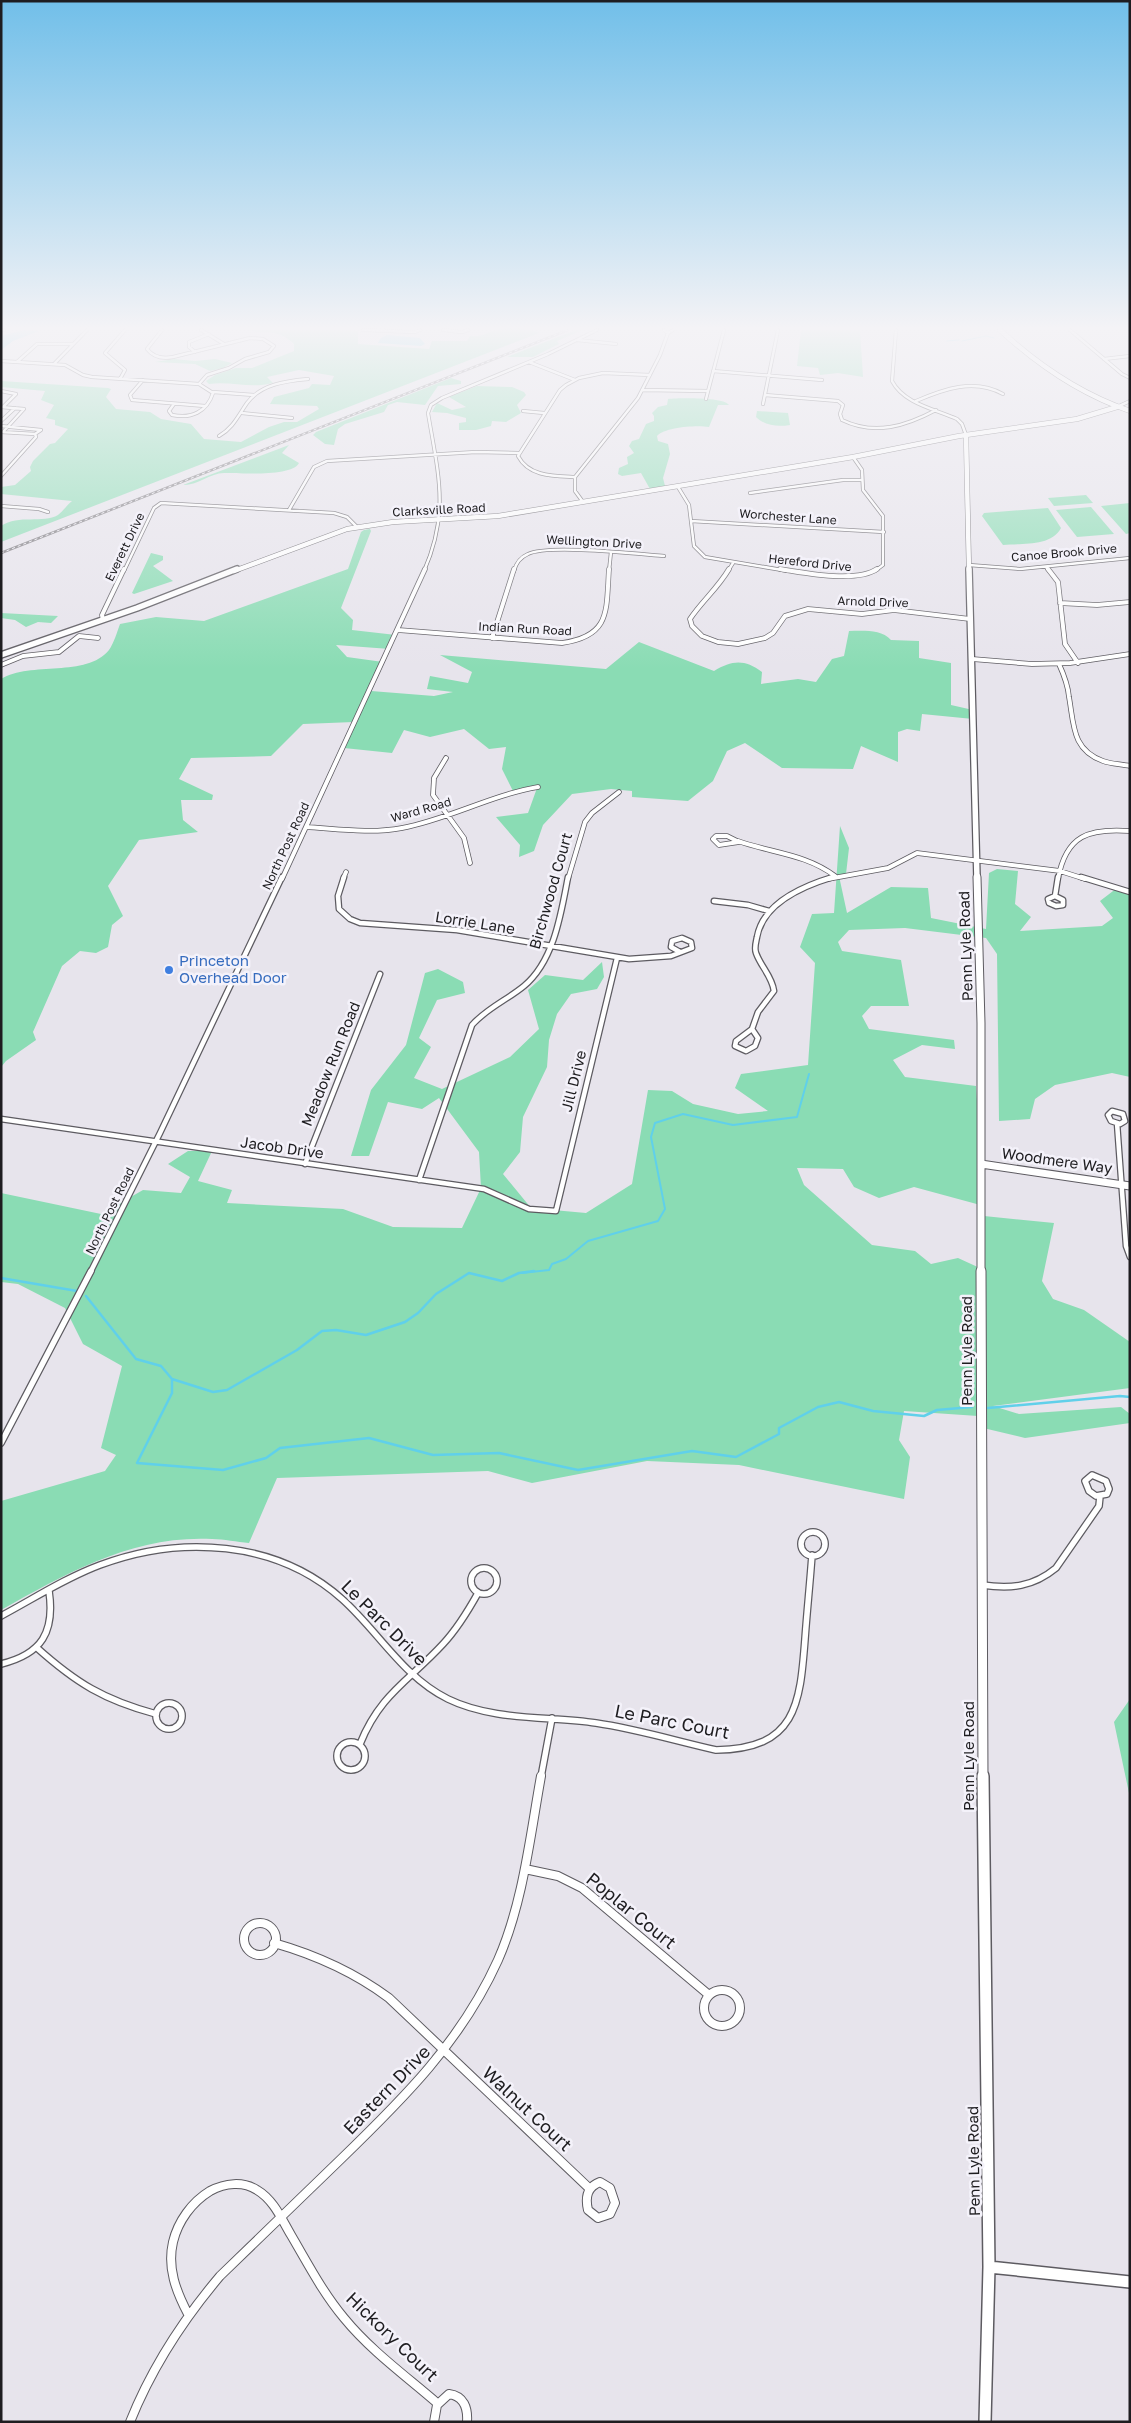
<svg xmlns="http://www.w3.org/2000/svg" width="1131" height="2423" font-family="'Golos Text',sans-serif">
	<style>
		.green { fill: #8adcb4 }
		.water { fill: #60d0ea }
		.lines { fill: none; stroke-linecap: round; stroke-linejoin: round }
		.stream-far2 { stroke: #60d0ea; stroke-width: 1 }
		.stream-far1 { stroke: #60d0ea; stroke-width: 2 }
		.stream { stroke: #60d0ea; stroke-width: 2.5 }
		.street-far4-casing { stroke: #5d5b61; stroke-width: 4 }
		.street-far3-casing { stroke: #5d5b61; stroke-width: 5.5 }
		.street-far2-casing { stroke: #5d5b61; stroke-width: 7 }
		.street-far1-casing { stroke: #5d5b61; stroke-width: 8 }
		.street-casing { stroke: #5d5b61; stroke-width: 10 }
		.secondary-far4-casing { stroke: #5d5b61; stroke-width: 5.5 }
		.secondary-far3-casing { stroke: #5d5b61; stroke-width: 8 }
		.secondary-far2-casing { stroke: #5d5b61; stroke-width: 9 }
		.secondary-far1-casing { stroke: #5d5b61; stroke-width: 11 }
		.secondary-casing { stroke: #5d5b61; stroke-width: 14 }
		.primary-casing { stroke: #5d5b61; stroke-width: 5.5 }
		.street-far4 { stroke: #fff; stroke-width: 2.5 }
		.street-far3 { stroke: #fff; stroke-width: 4 }
		.street-far2 { stroke: #fff; stroke-width: 4.5 }
		.street-far1 { stroke: #fff; stroke-width: 5.5 }
		.street { stroke: #fff; stroke-width: 8 }
		.secondary-far4 { stroke: #fff; stroke-width: 4.5 }
		.secondary-far3 { stroke: #fff; stroke-width: 5.5 }
		.secondary-far2 { stroke: #fff; stroke-width: 7 }
		.secondary-far1 { stroke: #fff; stroke-width: 9 }
		.secondary { stroke: #fff; stroke-width: 11 }
		.primary { stroke: #fff; stroke-width: 4.5 }
		.rail-casing { stroke: #7b797e; stroke-width: 2.5 }
		.rail { stroke: #f4f2fa; stroke-width: 1; stroke-dasharray: 3; stroke-linecap: butt }
		.shop-dot { fill: #3f7fe0; stroke: #f4f2fa; stroke-width: 2 }
		.labels { text-anchor: middle; stroke-width: 5; stroke-linejoin: round; paint-order: stroke }
		.far-street-label { font-size: 12px; fill: #1e1d20; stroke: #f4f2fa }
		.street-label { font-size: 15px; fill: #1e1d20; stroke: #f4f2fa }
		.shop-label { font-size: 15px; fill: #366cbe; stroke: #f4f2fa; text-anchor: start }
		.near-street-label { font-size: 18px; fill: #1e1d20; stroke: #f4f2fa }
	</style>
	<rect width="100%" height="100%" fill="#e7e4ec"/>
	<path class="green" d="M246 330H346L358 331V344L429 349 432 341H467L470 336C484 337 485 333 496 330 507 327 529 328 539 333L1 542V526C19 514 43 524 58 515 63 511 67 505 72 501L1 494V487L15 485 31 471 30 467 33 461 50 444 55 443 68 429 55 425V420L46 418 54 405 41 400 45 391 1 387V381L108 388 111 389 106 397 116 409 150 412 161 419 191 424 204 439 241 442 269 427 284 422H297L319 409 317 406 270 404 274 397 309 388 312 384 330 385 334 376 299 370 267 377 273 383C251 389 231 381 209 384L206 381 215 375 236 368H252L294 351V344C277 327 267 335 246 330Z
		M576 330H583L557 341 559 344 533 357H507Z
		M801 330H860L863 377 838 373 820 375 818 368 797 366Z
		M174 359 195 361 215 359 232 363 223 368 210 371 195 364 155 362Z
		M451 378 461 381V384L438 386 425 405 397 402 388 405 384 412 345 424 338 429 334 445 325 444 313 435 316 432Z
		M477 386 512 387 524 392 526 395 517 405 521 413 506 422 492 421 491 426 476 430H459V423L466 422V418L447 413 432 412 437 403 452 410 466 407 449 397Z
		M668 399C680 398 723 397 729 405H718L709 427C697 425 665 427 657 436L658 441 668 444 670 454 663 478 665 486 650 489 641 473 622 476 618 474 619 468 628 464 627 457 634 453 629 446 632 441 639 439 646 424 654 421V416L652 413 658 407 667 405Z
		M757 411 788 413 790 425C778 427 765 426 756 417Z
		M289 445 282 453 299 463C292 477 240 473 224 473 210 473 199 485 183 485Z
		M1086 495 1093 503 1054 506 1048 498Z
		M1130 503V533L1126 534 1101 506Z
		M1091 507 1114 534 1077 537 1056 510Z
		M1048 508 1061 528C1051 547 1022 543 1003 545L982 516 984 513Z
		M370 529 371 531 341 608 353 620 352 630 396 635 390 649 336 645 347 657 383 662 371 691 434 696 453 692 427 689 430 676 468 683 472 672 440 655 606 669 639 642 714 671C732 660 745 659 762 672L761 684 798 679 816 682 832 659 844 656 849 631C863 631 881 629 891 640L919 641V658L951 663V705L973 710V719L922 714 920 731 907 729 898 732V762L861 746 853 769 782 768 745 743 727 751 713 781 688 801 632 797V791L611 789 572 794 543 825 534 851 519 857 520 845 496 817 528 813 537 788 513 791 502 769 506 747 489 749 464 729 430 737 404 730 392 753 344 748 354 722 303 724 271 756 191 758 179 779 213 795 212 800H181L183 820 198 832 139 840 108 886 123 916 112 925 108 947 96 953 80 951 62 966 33 1032 36 1040 6 1061 1 1067V679C31 661 86 678 109 650 114 643 117 632 120 624L156 617 204 621 348 569 361 532 364 530Z
		M151 553 163 556V560L153 566 173 581 134 594 132 593Z
		M1 613 58 616 51 623 38 622 26 627 15 620 1 618Z
		M840 826 849 848 846 874 839 876 847 913 891 887 928 888 931 918 986 929 989 873 997 869 1018 871 1015 904 1031 917 1020 931 1102 926 1113 918 1100 901 1117 888 1130 892V1077L1112 1073 1055 1085 1035 1099 1030 1119 999 1121 997 954 986 938 905 928 849 930 838 942 842 951 901 960 909 1006H871L862 1016 869 1029 954 1040 955 1049 922 1045 893 1060 905 1077 976 1086 984 1206 914 1187 879 1198 854 1187 843 1169 797 1168 804 1185 872 1245 915 1251 931 1264 958 1258 982 1269 984 1216 1054 1223 1042 1281 1053 1299 1084 1310 1130 1342V1388L993 1406 1019 1414 1121 1407 1130 1414V1423L1025 1438 979 1427 978 1416 904 1411 899 1440 910 1457 904 1499 739 1465 647 1461 532 1483 488 1471 277 1478 249 1543C237 1542 224 1539 212 1539 133 1535 67 1573 1 1610V1501L105 1471 116 1455 101 1448 122 1366 83 1344 65 1308 18 1284 1 1282V1193L101 1214 143 1190 181 1193 190 1177 168 1164 188 1151H212L198 1181 232 1190 227 1203 343 1209 393 1227 462 1228 481 1188 479 1152 439 1098 422 1109 388 1102 369 1156H351L371 1090 406 1045 425 973 438 969 463 982 465 993 437 1000 419 1038 431 1047 414 1078 442 1089 510 1057 539 1029 528 990 545 975 583 980 602 962 604 977 597 989 571 994 557 1014 549 1040 547 1067 523 1117 520 1152 503 1174 531 1208 586 1213 632 1184 648 1090 672 1091 693 1104 738 1114 768 1111 735 1088 741 1074 808 1065 815 963 800 947 812 914 834 913Z
		M1130 1699V1793H1129L1114 1722Z"/>
	<path class="water" d="M24 330 39 331 13 341 1 350V336Z
		M387 335 420 338 425 344 421 346 378 343 381 338Z"/>
	<g class="lines">
		<path class="stream-far2" d="M947 341 959 340
			M962 341 986 336 994 338"/>
		<path class="stream-far1" d="M522 1273 549 1270 552 1264 566 1259 588 1241 658 1221 665 1209 651 1137 655 1123 683 1114 733 1125 797 1117 809 1074"/>
		<path class="stream" d="M1 1278 77 1291
			M86 1296 136 1359 161 1366 172 1379
			M172 1379V1393L137 1463 223 1470 266 1458 280 1448 369 1438 433 1455 499 1453 578 1470 692 1451 736 1457 779 1434V1428L818 1407 839 1402 873 1411 924 1416 937 1410 972 1407
			M172 1379 213 1392 227 1390 297 1350 322 1331 336 1330 366 1335 405 1322 418 1313 436 1294 469 1273 502 1281 519 1273 534 1271
			M988 1408 1120 1396 1130 1397"/>
		<g class="street-far4-casing">
			<path id="street-far4" d="M1 330H4
				M162 330 147 349C154 358 163 359 173 357L250 338 263 339 274 346 269 352 245 359 229 368 207 375 199 384
				M201 330 224 344
				M363 330 415 332 420 330
				M443 330 462 332 468 330
				M664 330 668 333 673 330
				M896 330 892 381C904 404 935 409 957 419L962 424 966 435
				M1070 330 1122 374 1130 378
				M577 340 616 344
				M195 352 189 347V342L209 334
				M1104 359 1130 356
				M1 361 65 365 83 375 92 377 199 384 213 393C207 412 191 419 172 415L169 411 174 404
				M17 362 37 344H73
				M529 362 575 380
				M54 364 87 330
				M713 371 822 380
				M120 379 125 370 105 353 125 330
				M143 380 130 395 132 400 205 406
				M642 390 708 391
				M1 391 16 394 3 407
				M213 392 254 395
				M765 395 838 401 843 405 840 414 842 420C875 436 906 426 936 410
				M706 399 724 330
				M916 401C944 389 974 378 1003 394
				M763 404 778 330
				M1 407 24 409 3 432
				M1117 407 1130 401
				M523 411 544 413
				M242 413 292 418
				M1 421 15 408
				M1 426 41 430 35 434
				M1 432 35 434 36 437 1 476
				M219 436C233 428 238 416 247 403 261 384 286 381 308 379
				M853 457 862 470 863 490 883 516V565L875 571
				M575 477C554 476 529 477 518 456L560 390 566 385 579 378 603 373 650 375
				M678 487 689 505 694 546 705 557 788 571
				M750 493 843 480H862
				M583 502 575 491V477L638 398 660 355 668 333
				M1 506 39 509 48 512
				M289 510 314 467 327 461 476 452 518 453
				M691 521 884 532
				M969 565 1020 569 1130 558
				M1046 567 1049 571
				M124 571 154 508 161 503 334 513 347 517 357 527
				M424 571C450 512 438 473 428 413L431 405 442 398 548 354 597 330
				M514 571C516 563 521 557 528 554 548 544 638 554 664 556
				M609 571 611 552
				M728 571 733 563"/>
		</g>
		<g class="street-far3-casing">
			<path id="street-far3" d="M729 569C718 588 702 601 690 619L692 626 702 636 718 642 738 644 765 638 773 633 785 616 808 609 862 614 894 610 970 619
				M780 569C804 573 857 583 877 569
				M1048 569 1058 582 1065 644 1078 663
				M1060 603 1097 605 1130 602
				M103 620 102 615 124 569
				M398 630 562 643C611 636 606 611 609 569
				M492 638 514 569
				M972 659 1032 664 1070 663 1130 654
				M1059 664C1064 675 1068 685 1069 697 1074 725 1072 750 1103 761 1111 764 1121 764 1130 766
				M1 665 23 656 59 652 79 636 98 638
				M446 758 434 778 433 795 464 838 470 863
				M306 827C338 829 371 834 402 828 449 819 491 795 538 787
				M716 836H727L739 842 719 845 713 839Z
				M738 841C772 853 806 854 835 876
				M282 879 425 569
				M343 879 346 872
				M568 879 585 822 592 813 619 792
				M828 879 888 868 917 853 1060 871 1085 879
				M1058 879C1066 835 1089 828 1130 831"/>
		</g>
		<g class="street-far2-casing">
			<path id="street-far2" d="M344 877 338 896 339 909 350 919 360 923 457 930 629 959 671 956 692 948 691 942 682 938 672 941 671 947 680 952
				M1081 877 1130 892
				M1055 896 1058 877
				M1055 896 1063 900V905L1056 906 1049 903 1048 899Z
				M714 901 748 905 769 911
				M752 1029 758 1038 755 1046 746 1051 735 1046 736 1041Z
				M752 1029 758 1012 774 991C772 976 761 967 756 953 754 948 756 942 757 937 763 903 803 886 833 877
				M1112 1111 1123 1114 1125 1121 1120 1124 1111 1121 1108 1115Z
				M1 1119 484 1189 529 1209 556 1211 617 958
				M1117 1123 1126 1246 1130 1257
				M305 1164 380 974
				M419 1180 472 1025C487 1008 507 1000 524 986 554 961 561 914 568 877
				M90 1273 160 1133 282 877"/>
		</g>
		<g class="street-far1-casing">
			<path id="street-far1" d="M1 1443 91 1271
				M1092 1475 1106 1481 1109 1489 1107 1494 1096 1496 1089 1491 1085 1481Z
				M801 1544a12 12 0 1 1 24 0a12 12 0 1 1-24 0Z
				M471 1581a13 13 0 1 1 26 0a13 13 0 1 1-26 0Z
				M982 1585C1011 1589 1033 1587 1056 1568L1099 1506 1100 1496
				M1 1616C33 1599 65 1578 100 1565 180 1535 276 1540 342 1599 378 1631 403 1677 448 1699 493 1721 548 1716 596 1723 637 1729 676 1741 716 1750 796 1749 800 1705 805 1639 807 1611 810 1583 812 1555
				M36 1647C76 1683 104 1700 156 1714
				M1 1664C42 1654 55 1632 49 1591
				M156 1716a13 13 0 1 1 26 0a13 13 0 1 1-26 0Z
				M337 1756a14 14 0 1 1 28 0a14 14 0 1 1-28 0Z
				M360 1744C380 1694 409 1681 443 1644 457 1629 468 1611 478 1593
				M541 1777 552 1718"/>
		</g>
		<g class="street-casing">
			<path id="street" d="M525 1869 558 1876 582 1888 709 1995
				M244 1939a16 16 0 1 1 32 0a16 16 0 1 1-32 0Z
				M274 1943C316 1955 354 1972 389 1998L589 2188
				M704 2008a18 18 0 1 1 36 0a18 18 0 1 1-36 0Z
				M600 2182 610 2188 615 2203 610 2214 598 2218 588 2210C585 2197 587 2187 600 2182Z
				M188 2314C176 2291 167 2268 173 2242 178 2221 192 2202 210 2191 225 2183 243 2181 257 2190 274 2200 282 2220 291 2235 308 2264 323 2293 344 2318 371 2351 406 2376 437 2403
				M130 2422C152 2367 182 2321 220 2276 260 2237 300 2199 340 2160 403 2099 461 2042 498 1960 523 1903 530 1837 541 1776
				M434 2422 437 2405 449 2394C464 2396 468 2408 467 2422"/>
		</g>
		<g class="secondary-far4-casing">
			<path id="secondary-far4" d="M966 435 969 571
				M234 571 347 529 393 522 498 516 853 457 959 436 1077 419 1117 407"/>
		</g>
		<g class="secondary-far3-casing">
			<path id="secondary-far3" d="M969 569 977 879
				M1 655 137 608 237 569"/>
		</g>
		<g class="secondary-far2-casing">
			<path id="secondary-far2" d="M977 877 981 1023V1273
				M981 1164 1130 1186"/>
		</g>
		<g class="secondary-far1-casing">
			<path id="secondary-far1" d="M981 1271 983 1777"/>
		</g>
		<g class="secondary-casing">
			<path id="secondary" d="M983 1776 989 2267 985 2422
				M989 2267 1130 2282"/>
		</g>
		<g class="primary-casing">
			<path id="primary" d="M1000 330C1039 366 1080 394 1130 411"/>
		</g>
		<use href="#street-far4" class="street-far4"/>
		<use href="#street-far3" class="street-far3"/>
		<use href="#street-far2" class="street-far2"/>
		<use href="#street-far1" class="street-far1"/>
		<use href="#street" class="street"/>
		<use href="#secondary-far4" class="secondary-far4"/>
		<use href="#secondary-far3" class="secondary-far3"/>
		<use href="#secondary-far2" class="secondary-far2"/>
		<use href="#secondary-far1" class="secondary-far1"/>
		<use href="#secondary" class="secondary"/>
		<use href="#primary" class="primary"/>
		<g class="rail-casing">
			<path id="rail" d="M1 553 568 330"/>
		</g>
		<use href="#rail" class="rail"/>
	</g>
	<linearGradient id="sky" x2="0" y2="1"><stop stop-color="#71bfe9"/><stop offset="0.49" stop-color="#f4f3f6"/><stop offset="1" stop-color="#f4f3f6" stop-opacity="0"/></linearGradient>
	<rect width="1131" height="669" fill="url(#sky)"/>
	<circle class="shop-dot" cx="169" cy="970" r="5"/>
	<g class="labels">
		<g class="far-street-label">
			<text transform="translate(439 510) rotate(-3)" y="4">Clarksville Road</text>
			<text transform="translate(788 517) rotate(4)" y="4">Worchester Lane</text>
			<text transform="translate(594 542) rotate(3)" y="4">Wellington Drive</text>
			<text transform="translate(125 547) rotate(-64)" y="4">Everett Drive</text>
			<text transform="translate(1064 553) rotate(-5)" y="4">Canoe Brook Drive</text>
			<text transform="translate(810 563) rotate(6)" y="4">Hereford Drive</text>
			<text transform="translate(873 602) rotate(2)" y="4">Arnold Drive</text>
			<text transform="translate(525 629) rotate(3)" y="4">Indian Run Road</text>
			<text transform="translate(421 810) rotate(-16)" y="4">Ward Road</text>
			<text transform="translate(286 846) rotate(-65)" y="4">North Post Road</text>
			<text transform="translate(110 1211) rotate(-64)" y="4">North Post Road</text>
		</g>
		<g class="street-label">
			<text transform="translate(551 891) rotate(-74)" y="5">Birchwood Court</text>
			<text transform="translate(475 923) rotate(9)" y="5">Lorrie Lane</text>
			<text transform="translate(966 946) rotate(-92)" y="5">Penn Lyle Road</text>
			<text transform="translate(331 1064) rotate(-68)" y="5">Meadow Run Road</text>
			<text transform="translate(574 1081) rotate(-76)" y="5">Jill Drive</text>
			<text transform="translate(282 1148) rotate(8)" y="5">Jacob Drive</text>
			<text transform="translate(1057 1161) rotate(8)" y="5">Woodmere Way</text>
			<text transform="translate(967 1351) rotate(-90)" y="5">Penn Lyle Road</text>
			<text transform="translate(969 1756) rotate(-90)" y="5">Penn Lyle Road</text>
			<text transform="translate(974 2161) rotate(-91)" y="5">Penn Lyle Road</text>
		</g>
		<g class="shop-label">
			<text x="179" y="966">Princeton<tspan x="179" dy="17">Overhead Door</tspan></text>
		</g>
		<g class="near-street-label">
			<text transform="translate(384 1623) rotate(45)" y="6">Le Parc Drive</text>
			<text transform="translate(672 1722) rotate(11)" y="6">Le Parc Court</text>
			<text transform="translate(631 1911) rotate(39)" y="6">Poplar Court</text>
			<text transform="translate(387 2090) rotate(-46)" y="6">Eastern Drive</text>
			<text transform="translate(527 2109) rotate(43)" y="6">Walnut Court</text>
			<text transform="translate(392 2337) rotate(44)" y="6">Hickory Court</text>
		</g>
	</g>
	<rect width="1131" height="2423" fill="none" stroke="#1e1d20" stroke-width="5"/>
</svg>
